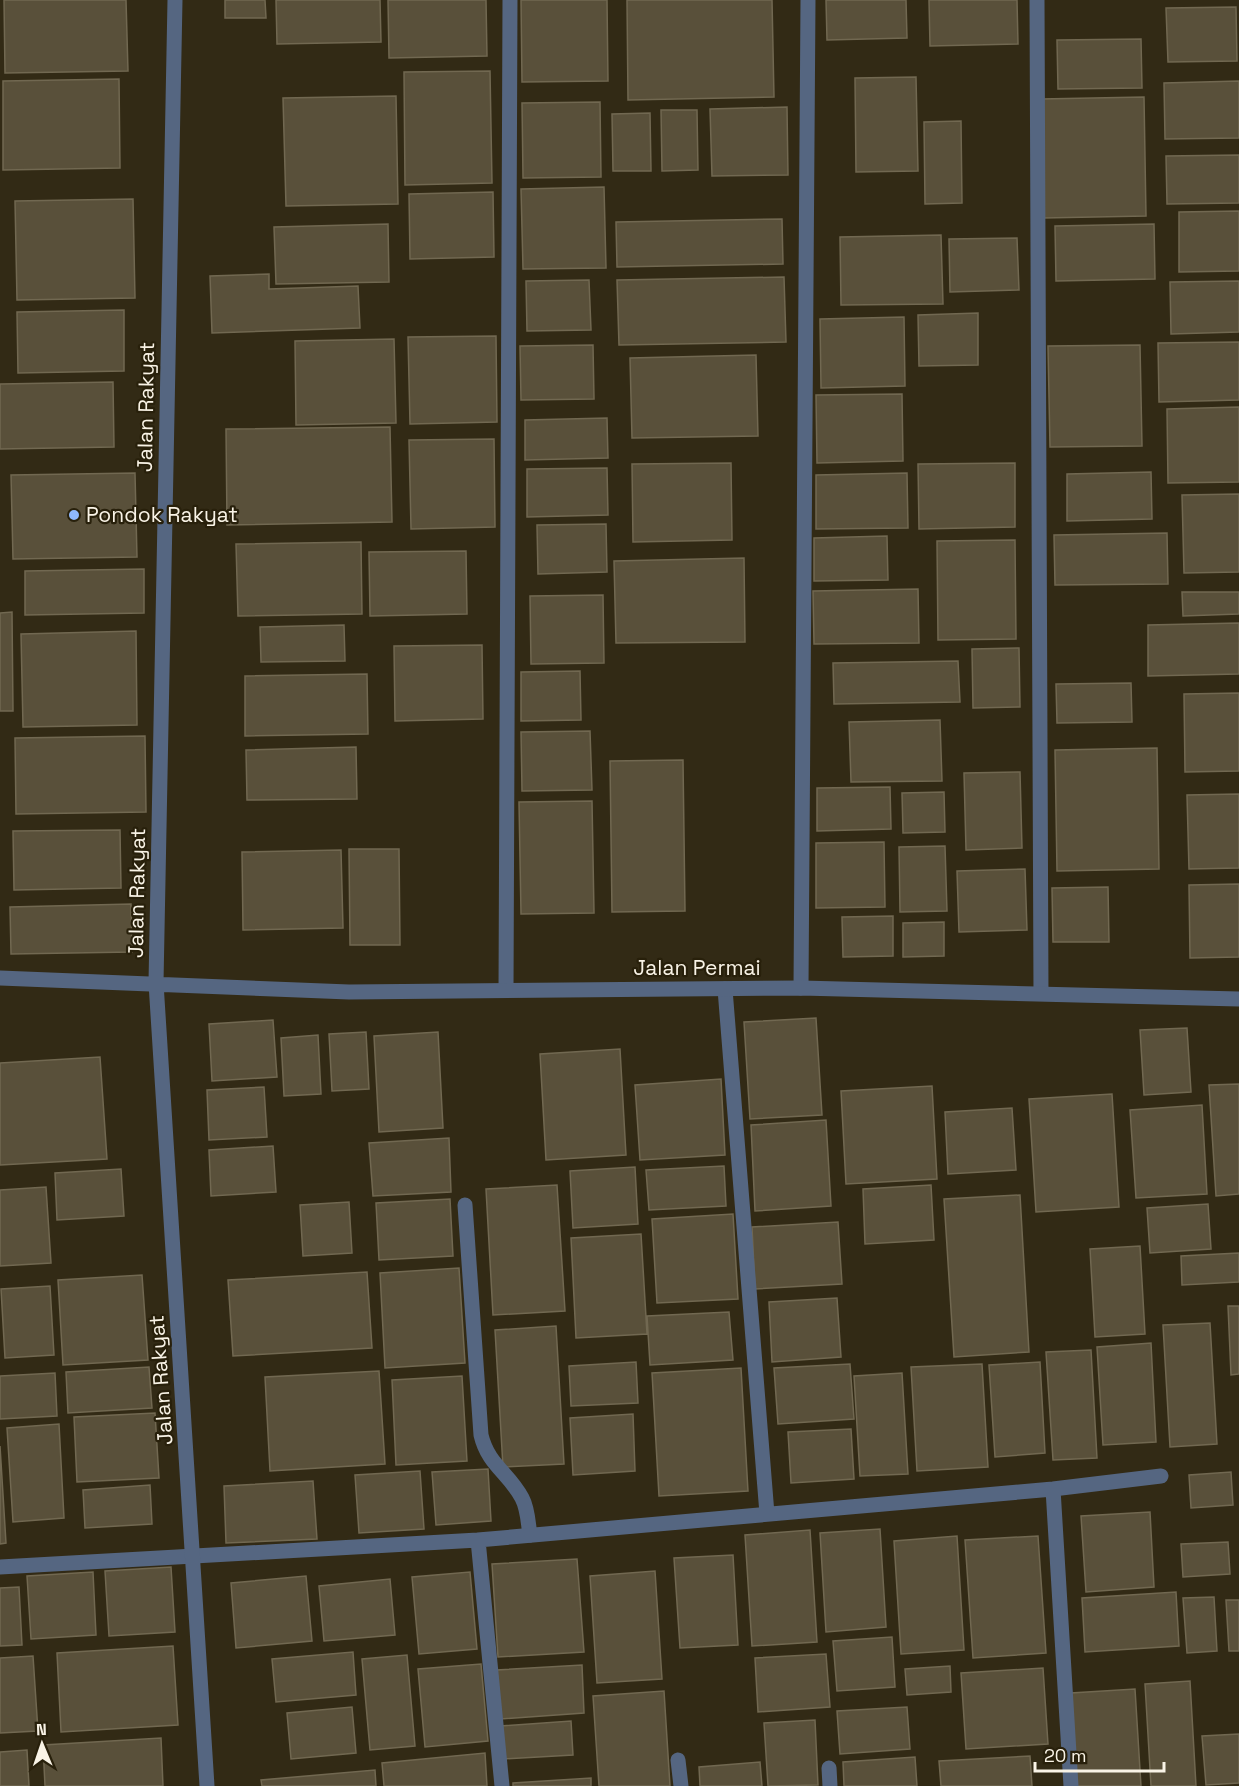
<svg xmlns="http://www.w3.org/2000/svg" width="1239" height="1786" font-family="'Space Grotesk',sans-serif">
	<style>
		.building { fill: #59503a; stroke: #716851; stroke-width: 1.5 }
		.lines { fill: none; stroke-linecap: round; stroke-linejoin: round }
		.service { stroke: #556681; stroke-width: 15 }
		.minor { stroke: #556681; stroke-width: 15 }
		.tertiary { stroke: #556681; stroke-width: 15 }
		.poi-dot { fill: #8fb8fd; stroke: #28200b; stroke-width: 2 }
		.labels { text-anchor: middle; stroke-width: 4.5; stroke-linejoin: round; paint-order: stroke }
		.street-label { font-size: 21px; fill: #f9f3e6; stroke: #28200b }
		.poi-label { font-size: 21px; fill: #f9f3e6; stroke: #28200b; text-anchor: start }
	</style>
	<rect width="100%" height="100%" fill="#322a15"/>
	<path class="building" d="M4 0H126L128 71 5 73Z
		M225 0H265L266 18H225Z
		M276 0H380L381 42 277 44Z
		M388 0H486L487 56 389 58Z
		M521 0H607L608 81 522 82Z
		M627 0H772L774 97 628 100Z
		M826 0H906L907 38 827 40Z
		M929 0H1017L1018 44 930 46Z
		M1236 7 1237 61 1168 62 1166 8Z
		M1141 39 1142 88 1058 89 1057 40Z
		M490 71 492 183 405 185 404 72Z
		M916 77 918 171 856 172 855 78Z
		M119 79 120 168 3 170V81Z
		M1239 81V138L1165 139 1164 83Z
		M396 96 398 204 286 206 283 98Z
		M1144 97 1146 216 1043 218 1041 99Z
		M600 102 601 177 523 178 522 103Z
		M787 107 788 175 712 176 710 109Z
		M661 110H697L698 170 662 171Z
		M650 113 651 171H613L612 114Z
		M961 121 962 203 925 204 924 122Z
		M1239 155V203L1167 204 1166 156Z
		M604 187 606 268 523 269 521 189Z
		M493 192 494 257 410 259 409 194Z
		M133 199 135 298 17 300 15 201Z
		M1239 211V271L1179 272V212Z
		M782 219 783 264 617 267 616 222Z
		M388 224 389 282 276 284 274 227Z
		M1154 224 1155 279 1056 281 1055 226Z
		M941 235 943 304 841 305 840 237Z
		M1017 238 1019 290 950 292 949 239Z
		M269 274V289L358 286 360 328 212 333 210 276Z
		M784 277 786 342 619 345 617 280Z
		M589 280 591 330 527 331 526 281Z
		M1239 281V332L1171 334 1170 282Z
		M124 310V371L18 373 17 312Z
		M978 313V365L919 366 918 315Z
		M904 317 905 386 821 388 820 319Z
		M496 336 497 422 410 424 408 337Z
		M394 339 396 423 296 425 295 341Z
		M1239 342V400L1159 402 1158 343Z
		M593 345 594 399 521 400 520 346Z
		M1140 345 1142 446 1050 447 1048 346Z
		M756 355 758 436 632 438 630 358Z
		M113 382 114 447 0 449V384Z
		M902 394 903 461 817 463 816 395Z
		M1239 407V482L1168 483 1167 409Z
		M607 418 608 458 525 460V420Z
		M390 427 392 522 227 525 226 429Z
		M494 439 495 527 411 529 409 440Z
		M731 463 732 540 633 542 632 464Z
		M1015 463V527L919 529 918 464Z
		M607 468 608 515 527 517V469Z
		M1151 472 1152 519 1067 521V474Z
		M135 473 137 557 13 559 11 475Z
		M907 473 908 528 816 529V475Z
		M1239 494V572L1184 573 1182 495Z
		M606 524 607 572 538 574 537 525Z
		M1167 533 1168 584 1055 585 1054 535Z
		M887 536 888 580 814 581V538Z
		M1015 540 1016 639 938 640 937 541Z
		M361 542 362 614 238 616 236 544Z
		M466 551 467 614 370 616 369 552Z
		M744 558 745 642 616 643 614 561Z
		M144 569V613L25 615V571Z
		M918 589 919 643 814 644 813 591Z
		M1182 592H1239V614L1183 616Z
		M603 595 604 663 531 664 530 596Z
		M12 612 13 711H0V613Z
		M1239 623V674L1148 676V625Z
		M344 625 345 661 261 662 260 627Z
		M136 631 137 725 23 727 21 634Z
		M482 645 483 719 395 721 394 646Z
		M1019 648 1020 707 973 708 972 649Z
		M958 661 960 702 834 704 833 663Z
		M580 671 581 720 521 721V672Z
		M367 674 368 734 245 736V676Z
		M1131 683 1132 722 1057 723 1056 684Z
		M1239 693V771L1185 772 1184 694Z
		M940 720 942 781 851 782 849 722Z
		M590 731 592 790 522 791 521 732Z
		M145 736 146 812 16 814 15 738Z
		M356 747 357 799 247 800 246 750Z
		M1157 748 1159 869 1057 871 1055 750Z
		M683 760 685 911 612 912 610 761Z
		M1020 772 1022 848 966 850 964 773Z
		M890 787 891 829 817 831V788Z
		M944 792 945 832 903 833 902 793Z
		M1239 794V868L1189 869 1187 795Z
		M592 801 594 913 521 914 519 802Z
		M120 830 121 888 14 890 13 831Z
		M884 842 885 907 816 908V843Z
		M945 846 947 911 900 912 899 847Z
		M349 849H399L400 945H350Z
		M341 850 343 928 243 930 242 852Z
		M1025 869 1027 930 959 932 957 871Z
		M1239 884V957L1190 958 1189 885Z
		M1108 887 1109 942H1053L1052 888Z
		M131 904 132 952 11 954 10 907Z
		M893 916V956L843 957 842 917Z
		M944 922V956L903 957V923Z
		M816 1018 822 1115 750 1119 744 1022Z
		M273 1020 277 1077 212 1081 209 1024Z
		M1187 1028 1191 1092 1144 1095 1140 1030Z
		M366 1032 369 1089 332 1091 329 1034Z
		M438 1032 443 1128 379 1132 374 1036Z
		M318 1035 321 1094 284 1096 281 1038Z
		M620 1049 626 1155 546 1160 540 1054Z
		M100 1057 107 1159 0 1165V1063Z
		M721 1079 725 1155 640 1160 635 1085Z
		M1239 1084V1194L1216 1196 1209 1085Z
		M932 1086 937 1179 846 1184 841 1091Z
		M264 1087 267 1137 209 1140 207 1090Z
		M1112 1094 1119 1207 1036 1212 1029 1099Z
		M1202 1105 1207 1194 1136 1198 1130 1110Z
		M1012 1108 1016 1170 948 1174 945 1112Z
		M826 1120 831 1206 755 1211 751 1125Z
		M449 1138 451 1192 373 1196 369 1143Z
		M273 1146 276 1192 211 1196 209 1150Z
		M724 1166 726 1206 649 1210 646 1170Z
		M635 1167 638 1224 573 1228 570 1171Z
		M121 1169 124 1216 57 1220 55 1173Z
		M557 1185 565 1311 493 1315 486 1189Z
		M931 1185 934 1240 865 1244 863 1189Z
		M46 1187 51 1263 0 1266V1190Z
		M1020 1195 1029 1352 954 1357 944 1199Z
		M450 1199 453 1256 379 1260 376 1203Z
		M349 1202 352 1253 303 1256 300 1205Z
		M1208 1204 1211 1249 1150 1253 1147 1208Z
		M733 1214 738 1299 657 1303 652 1219Z
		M838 1222 842 1284 755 1289 752 1227Z
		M641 1234 647 1334 576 1338 571 1238Z
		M1140 1246 1145 1334 1095 1337 1090 1249Z
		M1239 1253V1282L1182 1285 1181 1256Z
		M459 1268 465 1363 385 1368 380 1273Z
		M367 1272 372 1348 233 1356 228 1280Z
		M142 1275 148 1360 63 1365 58 1280Z
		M50 1286 54 1355 5 1358 1 1289Z
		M837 1298 841 1357 772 1362 769 1302Z
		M1228 1306H1239V1374L1231 1375Z
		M729 1312 733 1360 650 1365 647 1316Z
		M1210 1323 1217 1444 1170 1447 1163 1325Z
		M556 1326 564 1464 503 1467 495 1330Z
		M1151 1343 1156 1442 1103 1445 1097 1347Z
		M1091 1350 1097 1458 1053 1460 1046 1352Z
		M636 1362 638 1403 571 1406 569 1366Z
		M1040 1362 1045 1453 995 1457 989 1365Z
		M850 1364 854 1419 778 1424 774 1368Z
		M982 1364 988 1467 917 1471 911 1367Z
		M149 1367 152 1408 68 1413 66 1372Z
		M741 1368 748 1491 659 1496 652 1373Z
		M379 1371 385 1464 270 1471 265 1377Z
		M55 1373 57 1416 0 1419V1376Z
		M902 1373 908 1474 860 1476 854 1376Z
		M462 1376 467 1461 396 1465 392 1380Z
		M155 1413 159 1478 77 1482 74 1417Z
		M633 1414 635 1471 573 1475 570 1418Z
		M59 1424 64 1518 13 1522 7 1428Z
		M851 1429 854 1479 791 1483 788 1432Z
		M0 1446 6 1543 0 1544Z
		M488 1469 491 1521 436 1525 432 1472Z
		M420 1471 424 1529 359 1533 355 1475Z
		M1231 1472 1233 1505 1191 1508 1189 1475Z
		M313 1481 317 1539 226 1543 224 1486Z
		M150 1485 152 1524 85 1528 83 1490Z
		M1150 1512 1154 1587 1086 1592 1081 1516Z
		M880 1529 886 1627 826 1632 820 1533Z
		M810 1530 817 1642 752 1646 745 1535Z
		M957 1536 964 1650 901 1654 894 1541Z
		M1038 1536 1046 1653 973 1658 965 1540Z
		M1228 1542 1230 1574 1183 1577 1181 1544Z
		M733 1555 738 1645 680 1648 674 1558Z
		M577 1559 584 1652 498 1657 492 1564Z
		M171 1567 175 1632 109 1636 105 1571Z
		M655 1571 662 1679 597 1683 590 1576Z
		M93 1572 96 1635 31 1639 27 1576Z
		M470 1572 477 1649 419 1654 412 1577Z
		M306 1576 312 1641 236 1648 231 1583Z
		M390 1579 395 1635 324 1641 319 1586Z
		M19 1587 22 1645 0 1646V1588Z
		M1176 1592 1179 1646 1085 1652 1082 1598Z
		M1214 1597 1217 1651 1187 1653 1183 1598Z
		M1226 1600H1239V1651H1229Z
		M892 1637 895 1687 837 1691 833 1641Z
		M173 1646 178 1725 61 1732 57 1653Z
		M353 1652 356 1695 276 1702 272 1659Z
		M826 1654 830 1707 758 1712 755 1658Z
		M407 1655 415 1746 370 1750 362 1659Z
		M33 1656 38 1731 0 1733V1658Z
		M481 1664 488 1741 425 1747 418 1669Z
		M582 1665 584 1713 501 1719 497 1670Z
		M950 1666 951 1692 907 1695 905 1669Z
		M1043 1668 1048 1744 966 1749 961 1673Z
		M1190 1681 1196 1786H1151L1145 1684Z
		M1135 1689 1141 1786H1077L1071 1693Z
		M664 1691 670 1786H599L593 1696Z
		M352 1707 356 1753 291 1759 287 1713Z
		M907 1707 910 1749 840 1754 837 1711Z
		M815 1720 818 1785 768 1786 764 1723Z
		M571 1721 573 1755 503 1759 501 1726Z
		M1239 1734V1783L1206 1785 1202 1736Z
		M161 1738 163 1786H45L43 1745Z
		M27 1750 29 1786H0V1752Z
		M485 1753 487 1786H384L382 1763Z
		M1030 1756 1032 1786H941L939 1761Z
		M915 1757 917 1786H844L843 1762Z
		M760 1762 762 1786H700L699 1767Z
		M375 1770 376 1786H262L261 1780Z
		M591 1778V1786H513V1783Z"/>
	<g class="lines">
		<path class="service" d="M465 1205 481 1435C488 1465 509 1473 522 1498 528 1509 528 1523 530 1535"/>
		<path class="minor" d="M1037 0 1041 993
			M801 988 808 0
			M725 989 767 1514
			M506 990 510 0
			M1053 1489 1071 1786
			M478 1540 502 1786
			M0 1567 478 1540 1053 1489 1161 1476
			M678 1760 681 1786
			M829 1768 830 1786"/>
		<path class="tertiary" d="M175 0 156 983 207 1786
			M0 978 349 992 801 988 1239 999"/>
	</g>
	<circle class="poi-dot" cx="74" cy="515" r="6"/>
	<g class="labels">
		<g class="street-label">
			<text transform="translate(146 407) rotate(-89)" y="7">Jalan Rakyat</text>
			<text transform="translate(137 893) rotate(-89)" y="7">Jalan Rakyat</text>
			<text x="697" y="975">Jalan Permai</text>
			<text transform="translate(161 1380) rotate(-94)" y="7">Jalan Rakyat</text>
		</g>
		<g class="poi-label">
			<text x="86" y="522">Pondok Rakyat</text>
		</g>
	</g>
	<g transform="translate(42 1744) rotate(358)" stroke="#28200b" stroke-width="4.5" paint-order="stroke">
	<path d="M0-4.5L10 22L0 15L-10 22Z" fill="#f9f3e6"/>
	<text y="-9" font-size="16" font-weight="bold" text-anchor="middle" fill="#f9f3e6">N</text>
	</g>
	<path d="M1035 1762v9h129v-9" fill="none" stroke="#f9f3e6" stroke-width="3"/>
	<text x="1044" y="1762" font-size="18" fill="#f9f3e6" stroke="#28200b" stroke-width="4.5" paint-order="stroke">20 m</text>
</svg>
